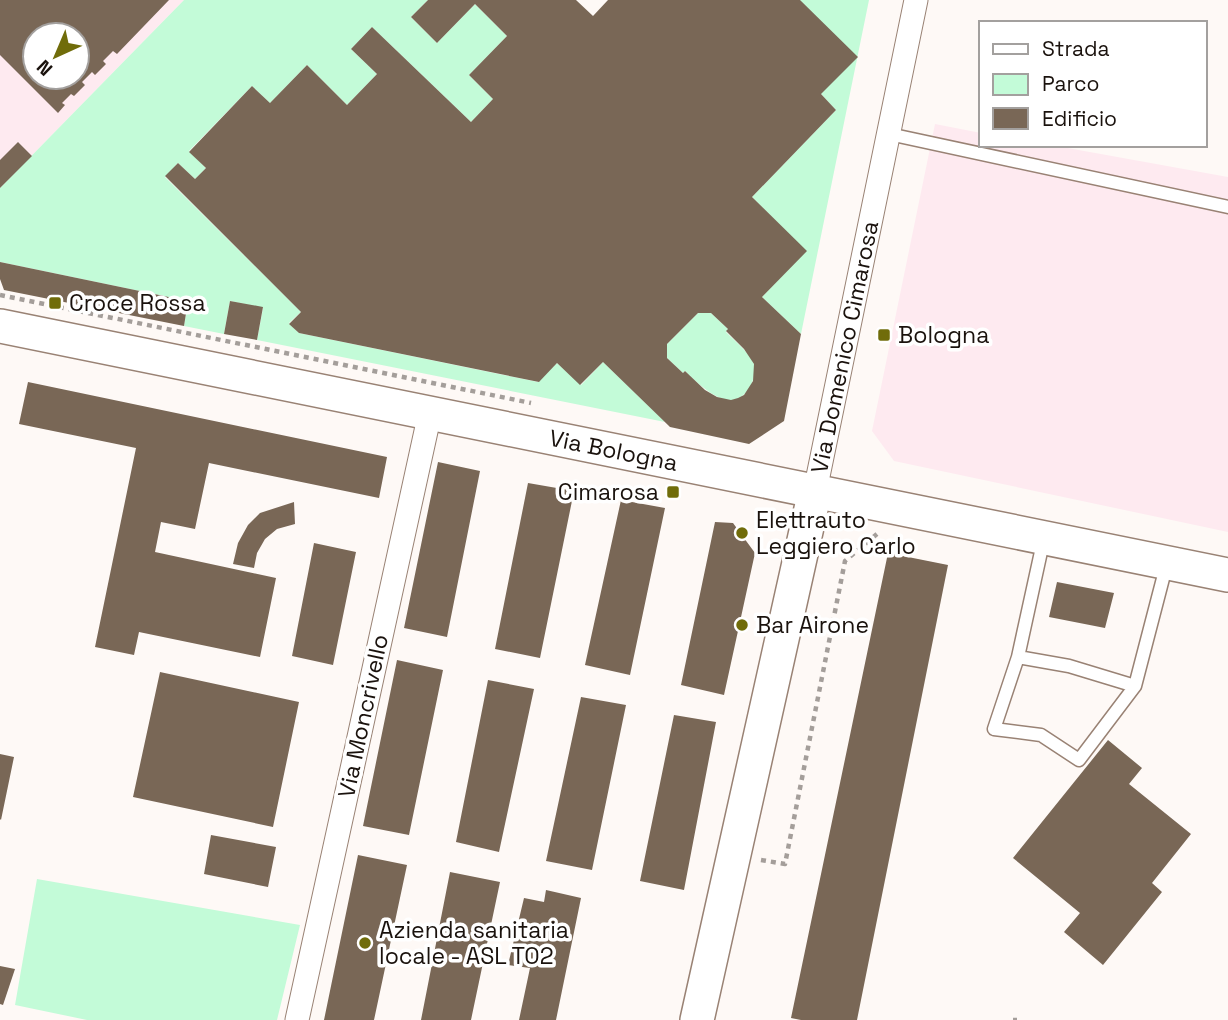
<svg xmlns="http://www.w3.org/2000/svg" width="1228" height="1020" font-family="'Space Grotesk',sans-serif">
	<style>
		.industrial { fill: #feeaf0; fill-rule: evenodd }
		.green { fill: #c3fbd8 }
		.building { fill: #796756; fill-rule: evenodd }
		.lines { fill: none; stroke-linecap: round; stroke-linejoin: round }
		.lane-casing { stroke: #998274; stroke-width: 15 }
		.street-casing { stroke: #998274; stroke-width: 25 }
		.secondary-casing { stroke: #998274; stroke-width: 36 }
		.path { stroke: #a49e9a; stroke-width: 4.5; stroke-dasharray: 5 5; stroke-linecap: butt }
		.lane { stroke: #fff; stroke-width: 12 }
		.street { stroke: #fff; stroke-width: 23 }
		.secondary { stroke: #fff; stroke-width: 33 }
		.poi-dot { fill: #706c0a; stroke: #fff; stroke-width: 2.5 }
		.labels { text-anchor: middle; stroke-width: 7; stroke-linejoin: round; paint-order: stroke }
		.poi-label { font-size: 23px; fill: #1a120d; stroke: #fff; text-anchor: start }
		.street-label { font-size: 23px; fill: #1a120d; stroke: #fff }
	</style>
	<rect width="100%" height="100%" fill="#fef9f6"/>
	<path class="industrial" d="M0 0H184L0 188ZM35 35H77V77H35Z
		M935 124 981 133V145H1051L1228 177V532L894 461 872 431Z"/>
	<path class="green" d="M184 0H428L411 17 437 43 475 4 507 36 469 75 493 99 471 122 372 27 351 49 377 74 347 105 307 65 270 103 252 86 189 151 206 168 195 179 178 163 165 177 301 312 289 323 299 333 538 382 557 363 581 385 603 362 665 422 257 340 263 308 230 301 224 334 184 326 188 301 0 262V188Z
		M800 0H869L801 334 762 297 806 251 752 197 836 110 821 94Z
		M698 313H711L728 329 726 332C734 340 750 353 754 364 756 373 753 383 748 390 729 416 700 385 685 371L683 373 667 358V344Z
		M37 879 300 925 277 1020H87L15 1005Z"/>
	<path class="building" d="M0 0H169L117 54 113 51 103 61 106 64 95 75 92 72 82 82 85 85 74 96 71 94 62 103 65 105 58 113 0 55ZM35 35H77V77H35Z
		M428 0H576L593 16 608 0H800L858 57 821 94 836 110 752 197 807 251 762 297 801 334 784 421 749 444 670 427 603 362 580 385 557 363 539 382 299 333 289 324 301 312 165 176 178 163 195 179 206 168 189 152 252 86 270 103 307 65 347 105 377 74 351 49 372 27 471 122 493 99 469 75 507 36 475 4 437 43 411 17ZM698 313H711L728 329 726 331 744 349 754 364 753 381 744 395 738 398 731 400 717 397 705 390 685 371 683 373 667 358V344Z
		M18 142 32 156 0 188V160Z
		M0 262 188 301 184 326 4 290 0 279Z
		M230 301 263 307 257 340 224 334Z
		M28 382 387 457 379 498 209 463 195 529 161 522 155 552 276 578 260 657 139 632 134 655 95 647 136 448 19 424Z
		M438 462 480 471 447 637 404 628Z
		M528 483 574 491 540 658 495 649Z
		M621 500 665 508 630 675 585 665Z
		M294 502 295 524 277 529 265 539 257 553 254 568 233 564 238 543 248 525 260 513Z
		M715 522 733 523 755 553 724 695 681 685Z
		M314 543 356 552 333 665 292 656Z
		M888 553 948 565 857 1020H801L791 1018Z
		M1057 582 1114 593 1105 628 1049 617Z
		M397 660 443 670 409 835 363 826Z
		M160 672 299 702 273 827 133 797Z
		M488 680 534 689 499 852 456 842Z
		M581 697 626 705 592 870 546 861Z
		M674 715 716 722 684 890 640 881Z
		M1108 740 1142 768 1129 784 1191 834 1152 883 1162 892 1103 965 1064 932 1080 913 1013 858Z
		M0 754 14 757 1 820 0 819Z
		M211 835 276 847 268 887 204 874Z
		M358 855 407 865 374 1020H324Z
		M450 872 500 882 471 1020H421Z
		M546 890 581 898 556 1020H519L530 968 508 965 524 898 544 902Z
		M0 966 15 969 3 1005 0 1004Z"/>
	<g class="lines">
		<g class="lane-casing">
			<path id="lane" d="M889 134 1228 207
				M1018 657 1044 538
				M1135 686 1069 666 1018 657 994 729 1041 735 1079 760 1135 686 1167 563"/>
		</g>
		<g class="street-casing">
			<g id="street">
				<path id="s1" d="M815 491 916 0"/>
				<path d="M297 1020 430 413"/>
			</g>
		</g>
		<g class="secondary-casing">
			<g id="secondary">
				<path id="s2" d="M0 326 1228 575"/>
				<path d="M697 1020 815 491"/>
			</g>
		</g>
		<path class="path" d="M0 295 531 403
			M761 860 785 864 845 561 877 534 878 530
			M1013 1020H1017"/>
		<use href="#lane" class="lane"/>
		<use href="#street" class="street"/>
		<use href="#secondary" class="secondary"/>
	</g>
	<g class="poi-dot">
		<rect x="48" y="296" width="14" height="14" rx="3.5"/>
		<rect x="877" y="328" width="14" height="14" rx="3.5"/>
		<rect x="666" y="485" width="14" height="14" rx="3.5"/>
		<circle cx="742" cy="533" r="7"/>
		<circle cx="742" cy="625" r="7"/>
		<circle cx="365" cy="943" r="7"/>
	</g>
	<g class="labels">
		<g class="poi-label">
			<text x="69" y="311">Croce Rossa</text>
			<text x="898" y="343">Bologna</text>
			<text x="659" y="500" text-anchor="end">Cimarosa</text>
			<text x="756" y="528">Elettrauto<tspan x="756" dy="26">Leggiero Carlo</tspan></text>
			<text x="756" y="633">Bar Airone</text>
			<text x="379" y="938">Azienda sanitaria<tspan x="379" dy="26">locale - ASL TO2</tspan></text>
		</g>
		<g class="street-label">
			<text dy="8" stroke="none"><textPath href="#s1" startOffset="147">Via Domenico Cimarosa</textPath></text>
			<text dy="8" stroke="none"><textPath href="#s2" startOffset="626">Via Bologna</textPath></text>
			<text transform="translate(363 716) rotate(-78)" y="8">Via Moncrivello</text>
		</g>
	</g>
	<rect x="979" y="21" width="228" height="126" fill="#ffffff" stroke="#a3a09e" stroke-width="2"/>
	<rect x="993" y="44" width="35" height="10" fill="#ffffff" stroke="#a3a09e" stroke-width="2"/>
	<text x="1042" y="56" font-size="21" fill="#1a120d">Strada</text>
	<rect x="993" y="74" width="35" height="21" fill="#c3fbd8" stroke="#a3a09e" stroke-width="2"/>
	<text x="1042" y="91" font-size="21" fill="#1a120d">Parco</text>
	<rect x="993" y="108" width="35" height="21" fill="#796756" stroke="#a3a09e" stroke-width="2"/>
	<text x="1042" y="126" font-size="21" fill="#1a120d">Edificio</text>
	<g transform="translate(56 56) rotate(224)"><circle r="33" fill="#ffffff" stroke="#a3a09e" stroke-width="2"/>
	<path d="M0-5L12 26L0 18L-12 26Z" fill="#706c0a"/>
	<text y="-10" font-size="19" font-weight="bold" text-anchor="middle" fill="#1a120d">N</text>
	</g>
</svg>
